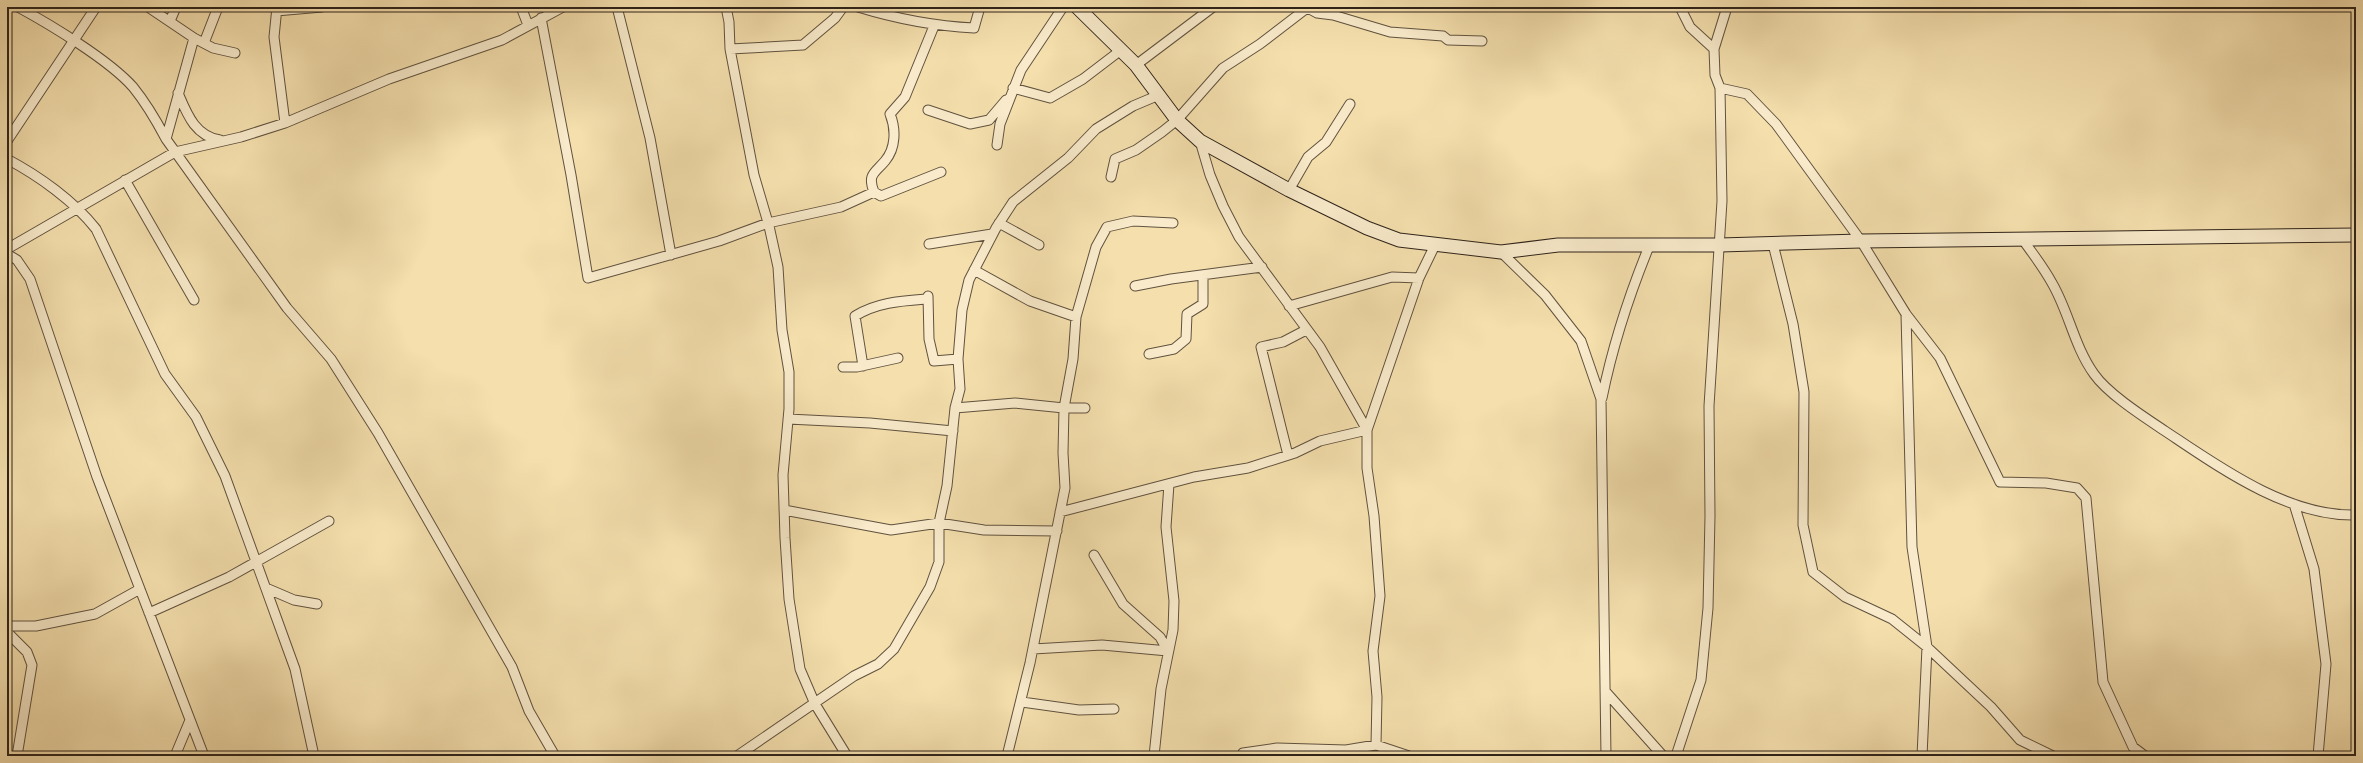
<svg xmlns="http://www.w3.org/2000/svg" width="2363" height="763" font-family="'Sorts Mill Goudy',serif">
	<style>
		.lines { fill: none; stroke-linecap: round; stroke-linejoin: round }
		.minor-casing { stroke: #60523f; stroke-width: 11 }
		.secondary-casing { stroke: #2e231a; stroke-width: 15 }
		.minor { stroke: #f8eaca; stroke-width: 9 }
		.secondary { stroke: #f8eaca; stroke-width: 13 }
	</style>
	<rect width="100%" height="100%" fill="#f4dfad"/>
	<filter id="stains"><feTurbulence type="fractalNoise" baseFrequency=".005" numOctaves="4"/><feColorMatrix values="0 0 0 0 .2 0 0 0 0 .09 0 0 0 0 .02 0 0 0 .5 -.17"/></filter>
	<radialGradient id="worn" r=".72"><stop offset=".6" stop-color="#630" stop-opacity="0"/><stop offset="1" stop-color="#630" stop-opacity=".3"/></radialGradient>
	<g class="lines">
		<g class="minor-casing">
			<path id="minor" d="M18 7C51 25 109 60 133 87 146 103 156 120 166 139L287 308 331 359 378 433 512 667 529 711 555 756
				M148 7 194 38 166 139
				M277 7 274 37 285 123
				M521 7 528 25
				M617 7 650 138 671 255
				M726 7 729 22 730 49 754 175 769 226 778 267 782 330 789 372V409L783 475 785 538 789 599 800 669 815 704 847 756
				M858 7C897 19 933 26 974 28L980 7
				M1306 7 1317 13 1333 15 1390 32 1443 36 1448 40 1482 41
				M276 11 322 7
				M541 18 571 175 588 278 719 241 768 223 841 207 874 192 881 196 941 172
				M170 21 176 7
				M194 38 213 48 235 53
				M204 43 218 7
				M730 49 803 45 835 18 843 7
				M1714 49 1727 7
				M1136 65 1213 7
				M1013 88 1050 98 1083 79 1121 50
				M1720 88 1747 94 1776 124 1861 241 1906 314 1940 358 2000 482 2046 483 2077 488 2086 498 2103 682 2133 747 2145 756
				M178 93C187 114 195 136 220 140
				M928 110 970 124 989 120 1006 100
				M7 141 96 7
				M997 145 1000 124 1021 70 1063 7
				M7 159C39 176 74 201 96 229L165 374 196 417 225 476 295 669 314 756
				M1111 177 1115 159 1136 150 1162 132 1177 120 1223 68 1260 44 1307 8
				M125 180 194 300
				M1289 190 1308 157 1326 142 1350 104
				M874 192C867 174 875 173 885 161 896 148 896 129 890 114L905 97 934 26
				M999 223 1039 245
				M2023 240C2033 254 2044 268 2052 283 2069 312 2074 346 2094 374 2108 394 2144 417 2165 431 2219 467 2288 517 2356 515
				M929 244 992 234
				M1773 244 1793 324 1804 392 1803 525 1813 572 1845 597 1892 619 1927 647 1991 707 2020 740 2053 756
				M7 249 175 152 241 137 285 123 389 79 502 40 563 7
				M1501 252 1545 295 1581 341 1601 399 1606 756
				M7 254 17 260 30 279 97 477 204 756
				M974 270 1030 301 1076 317
				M1135 286 1171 279 1262 267
				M928 296 929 339 934 361 958 359
				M1289 306 1392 277 1419 278
				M1906 314 1912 547 1927 647 1922 756
				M1149 354 1174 349 1186 339 1187 314 1203 304V275
				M863 366 855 316C878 302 902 301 928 299
				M843 367H857L898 358
				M1602 398C1613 344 1629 295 1650 244
				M955 408 1015 403 1064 408H1085
				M788 419 870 423 953 431
				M1288 455 1261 347 1283 342 1306 330
				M2294 504 2314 569 2326 664 2318 756
				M784 510 891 530 939 523 984 530 1057 531
				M1060 512 1194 477 1248 468 1295 453 1320 441 1367 430 1320 347 1239 237 1223 206 1210 175 1200 141
				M1094 555 1123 604 1160 637 1168 651
				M266 588 294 600 317 604
				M149 613 229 577 329 521
				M7 626H36L95 614 140 589
				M7 632 27 652 32 665 17 756
				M1033 649 1102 645 1168 651
				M1605 691 1663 756
				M1022 702 1079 710 1114 709
				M1376 745 1377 697 1373 651 1380 596 1374 516 1367 468V430L1419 278 1435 245
				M175 756 190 720
				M737 756 854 676 878 664 894 649 930 587 939 562V523L947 486 955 408 960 389 958 359 962 310 969 280 996 228 1013 202 1068 158 1096 129 1133 106 1159 95
				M1007 756 1030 663 1065 488 1063 453 1064 408 1073 359 1076 317 1096 247 1107 227 1133 221 1173 223
				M1154 756 1161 689 1173 630 1174 601 1166 527 1169 484
				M1243 756V753L1277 748 1346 750 1376 745 1409 756
				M1676 756 1701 680 1708 608 1710 516 1709 406 1722 201 1720 88 1715 75 1714 49 1690 27 1680 7"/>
		</g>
		<g class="secondary-casing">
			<path id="secondary" d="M1077 7 1136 65 1177 120 1200 141 1289 190 1367 228 1399 240 1501 252 1558 245H1720L1861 241 2356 235"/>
		</g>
		<use href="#minor" class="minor"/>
		<use href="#secondary" class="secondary"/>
	</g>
	<rect width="2363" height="763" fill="none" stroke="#f4dfad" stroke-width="24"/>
	<rect x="8" y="8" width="2347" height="747" fill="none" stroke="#2e231a" stroke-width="2"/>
	<rect x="12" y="12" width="2339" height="739" fill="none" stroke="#2e231a"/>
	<rect width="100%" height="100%" filter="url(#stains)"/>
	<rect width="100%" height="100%" fill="url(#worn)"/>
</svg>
